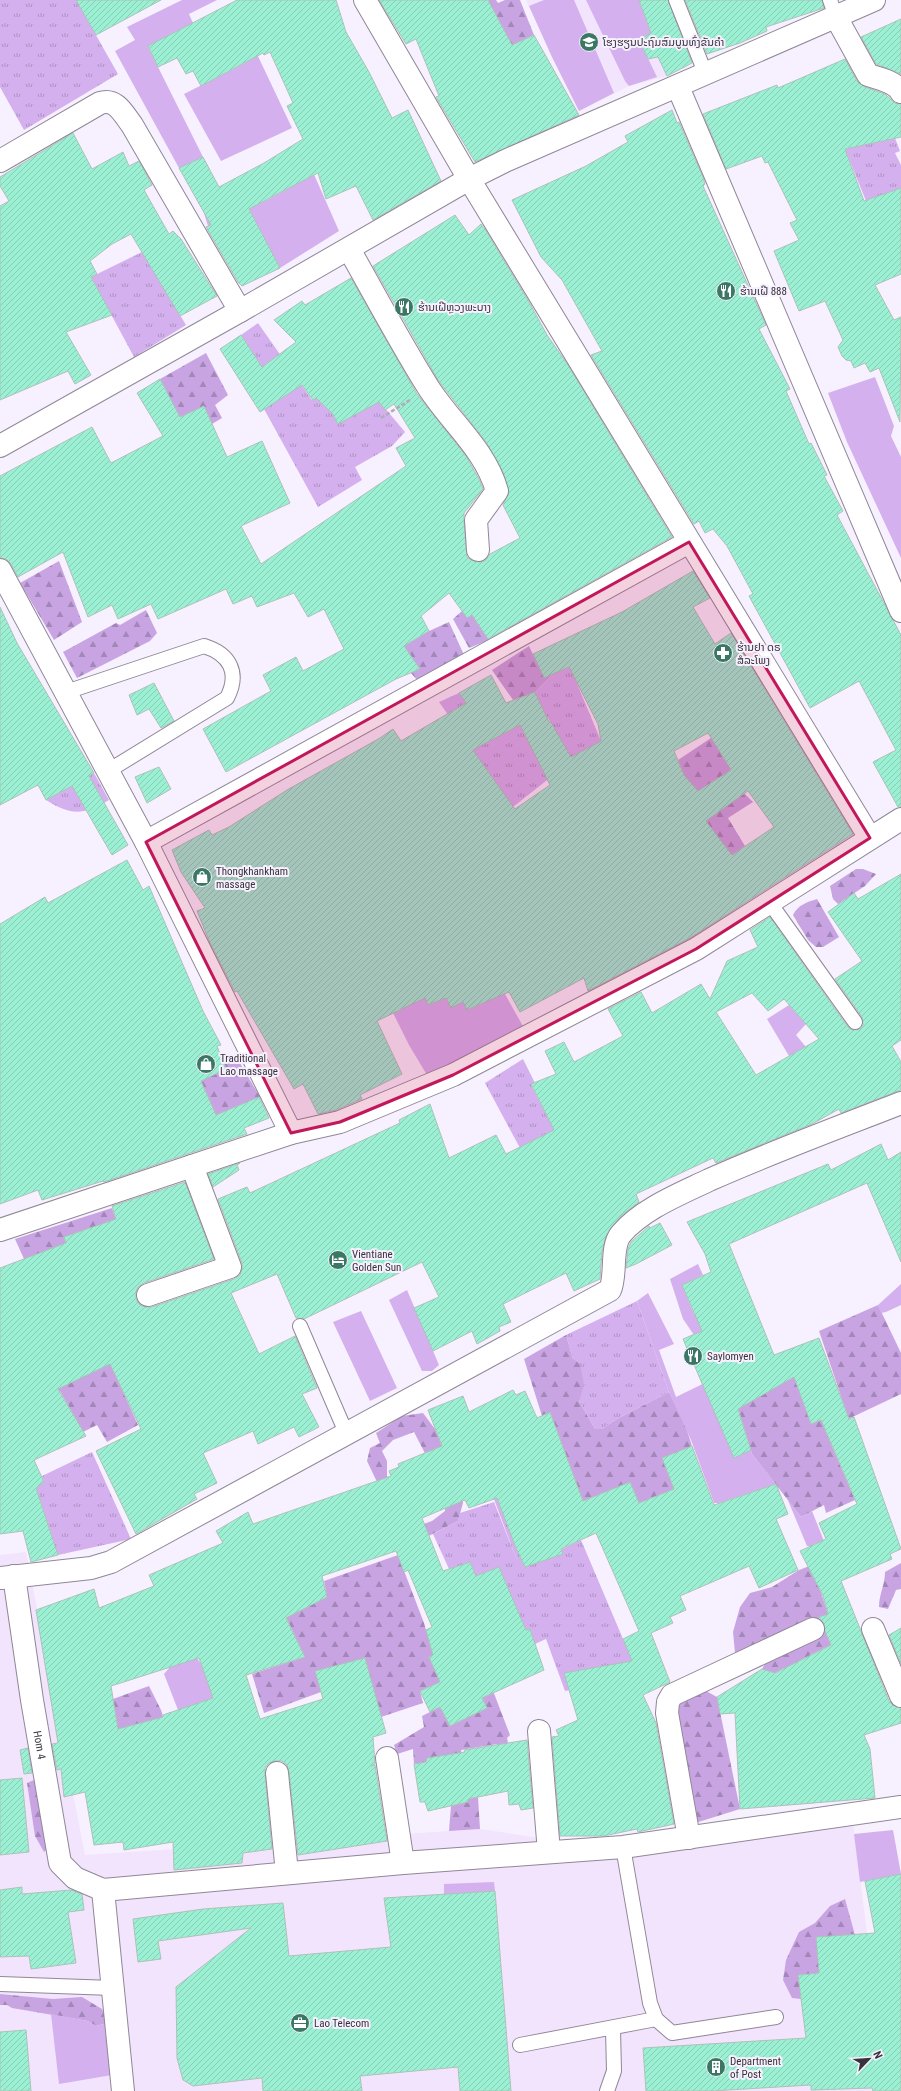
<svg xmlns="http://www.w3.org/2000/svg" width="901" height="2091" font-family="'Roboto Condensed','Noto Sans Lao',sans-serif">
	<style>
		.built { fill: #f2e4fc }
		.grass { fill: url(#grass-tufts) }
		.forest { fill: url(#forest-firs) }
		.garden { fill: #d4b1ee }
		.building { fill: url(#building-hatch); stroke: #adc2b9; fill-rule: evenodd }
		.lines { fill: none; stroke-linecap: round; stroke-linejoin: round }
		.service-casing { stroke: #908797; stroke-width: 16 }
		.minor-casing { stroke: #908797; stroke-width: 24 }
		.path { stroke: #b1abb6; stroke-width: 2.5; stroke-dasharray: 4 2; stroke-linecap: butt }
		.service { stroke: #fff; stroke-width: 14 }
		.minor { stroke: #fff; stroke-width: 22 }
		.marked { fill: #c2185b; fill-opacity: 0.2; stroke: #c2185b; stroke-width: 3; stroke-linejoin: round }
		.labels { text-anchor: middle; stroke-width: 4; stroke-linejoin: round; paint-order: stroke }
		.poi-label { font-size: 11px; fill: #37333a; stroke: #f7f0fe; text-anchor: start }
		.street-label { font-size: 11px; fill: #37333a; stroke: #f7f0fe }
	</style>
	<defs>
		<pattern id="grass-tufts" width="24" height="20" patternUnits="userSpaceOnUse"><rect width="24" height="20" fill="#d4b1ee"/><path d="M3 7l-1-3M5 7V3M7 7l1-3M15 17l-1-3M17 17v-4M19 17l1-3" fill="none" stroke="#ad91c2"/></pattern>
		<pattern id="forest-firs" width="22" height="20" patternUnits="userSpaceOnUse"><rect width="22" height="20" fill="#c8a5e2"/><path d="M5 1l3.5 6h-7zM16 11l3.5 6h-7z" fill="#a387b8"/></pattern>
		<pattern id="building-hatch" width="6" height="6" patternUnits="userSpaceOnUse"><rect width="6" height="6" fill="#9bf0d3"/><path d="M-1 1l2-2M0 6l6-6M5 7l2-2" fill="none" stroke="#86ceb6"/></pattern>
	</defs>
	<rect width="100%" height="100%" fill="#f7f0fe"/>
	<path class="built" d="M526 0H639L651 33 639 40 648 59 658 57 667 76 629 86 579 111 552 57Z
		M26 1552 85 1855 480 1829 591 1846 851 1807 887 2091H0V1555Z"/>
	<path class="grass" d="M0 0H76L118 74 24 130 0 87Z
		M895 138 900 151 895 153 901 165V188L866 201 847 154 832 161 844 144 849 148Z
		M142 252 186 325 134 357 91 277Z
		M258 323 312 400 316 398 332 413 338 423 379 401 405 432 392 446 355 467 362 480 318 507 264 409 281 398 241 335Z
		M570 667 601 741 571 757 545 713 535 692 553 674Z
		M459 693 478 720 488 742 520 725 543 770 564 754 570 762 513 807 439 702Z
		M94 773 109 800C83 815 72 816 46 800Z
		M523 1059 535 1083 531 1085 578 1175 520 1148 485 1083Z
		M637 1301 669 1392 617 1419 602 1429H595L579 1401 573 1359 566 1335Z
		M92 1452 131 1539 58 1555 36 1488 44 1482 42 1476Z
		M490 1477 516 1548 525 1567 581 1540 643 1686 605 1666 576 1671 581 1688 565 1691 546 1639 535 1644 530 1629 517 1633 499 1567 476 1576 470 1562 449 1569 433 1534 458 1521 460 1513 494 1502 518 1563 486 1478Z"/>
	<path class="forest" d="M488 0H496L498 3 505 0H520L534 35 512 45Z
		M206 353 228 395 215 405 222 418 212 424 182 422 160 379Z
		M59 561 82 622 54 640 20 583Z
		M146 610 157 633 150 641 77 678 63 652 116 623 120 625Z
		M462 611 472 615 489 640 469 648 453 619Z
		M449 622 464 655 417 680 411 673 419 669 404 646 429 631Z
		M529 646 544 678 553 674 535 692 513 700 492 670Z
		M711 738 731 770 698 791 744 793 753 802 728 818 745 846 732 855 618 824 684 775 678 760Z
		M856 869H863L876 874 865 886 838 904 833 899 830 886Z
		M817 899 839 937 823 947H816L808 940 793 915C798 905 807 902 817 899Z
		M237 1058 260 1097 216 1115 206 1092 189 1100 184 1089 226 1069 224 1064Z
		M112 1208 118 1226 90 1228 64 1237 87 1293 24 1259 15 1239Z
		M878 1305 901 1353V1394L825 1430 855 1500 826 1513 824 1505 801 1517 752 1454 727 1372 794 1377 811 1424 846 1411 819 1331Z
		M566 1335 573 1359 580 1364 584 1385 579 1401 595 1429H602L617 1419 669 1392 685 1424 692 1446 663 1458 674 1489 639 1503 630 1482 583 1501 550 1412 542 1416 524 1359Z
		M110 1363 138 1425 107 1442 97 1425 83 1432 60 1391 49 1395 56 1377Z
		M423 1413 435 1429 454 1475 458 1476 463 1503 458 1521 421 1540 401 1532 432 1521 445 1511V1492L414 1432 393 1440 382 1451 387 1461V1478L377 1482 367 1461 370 1448 380 1443 376 1433 402 1416Z
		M398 1555 424 1623 433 1655 429 1657 440 1682 420 1691 423 1703 381 1717 365 1658 316 1671 321 1692 264 1713 252 1674 305 1657 286 1617 327 1597 324 1581Z
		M901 1563V1589L896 1590 888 1609 879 1607C879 1594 885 1585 885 1572Z
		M812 1565 828 1614 819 1618 831 1645 810 1655 822 1690 801 1696 784 1668 775 1673 762 1669 777 1642 735 1653 733 1632 740 1607 750 1593 772 1587 799 1570Z
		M490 1683 510 1735 507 1738 510 1752 499 1754 497 1744 461 1750 462 1756 414 1764 413 1749 397 1754 394 1745 424 1727 422 1716 440 1707 450 1726 487 1708 477 1688Z
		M149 1686 161 1710 167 1728 118 1729 113 1699Z
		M706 1691 717 1697 740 1809 692 1824 671 1717 684 1699Z
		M34 1780 43 1791 48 1848 44 1852 35 1836 27 1783Z
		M467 1796 478 1797 480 1829 449 1831 451 1806 468 1802Z
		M845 1899 855 1935 819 1973 799 1975 801 1999 792 1998 783 1980 786 1960 799 1932 815 1923 830 1906Z
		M0 1994 53 1999 82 1997 102 2009 107 2023 96 2026 88 2021 12 2008 7 2005H0Z"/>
	<path class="garden" d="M182 0H217L189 14 193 23 148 47 203 157 179 168 115 51 135 40 127 27Z
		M544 0H574L614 93 579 111 552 57 529 6Z
		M586 0H639L651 33 639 40 657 77 629 86 625 81Z
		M247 33 292 128 221 161 184 94 245 63Z
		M305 154 339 231 280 268 208 226 203 210 254 183 265 201 300 182Z
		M875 377 894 426 891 436 901 457V558L847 442 828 393Z
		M492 971 524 1028 427 1075 409 1045 393 1013 403 1009 397 997 420 987 429 1005 446 998 451 1007 463 1002 468 1010 484 1003 479 992Z
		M789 1005 806 1024 796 1035 806 1047 789 1056 767 1019Z
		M698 1264 703 1275 682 1285 694 1314 735 1344 694 1335 683 1319 670 1279Z
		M901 1284V1305L886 1312 881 1313 878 1305Z
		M407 1290 439 1365 432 1371H422L389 1300Z
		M648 1293 674 1344 659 1350 676 1397 727 1372 752 1454 776 1484 719 1503H714L691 1440 669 1392 637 1301Z
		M361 1311 397 1388 370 1401 333 1322Z
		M787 1498 801 1517 812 1511 824 1541 815 1547 807 1546Z
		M195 1657C207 1665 213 1699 218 1714L178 1710 164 1674 170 1667Z
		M893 1830 901 1874 860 1882 854 1834Z
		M494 1882 495 1891 444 1895V1884Z
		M51 2014 88 2021 96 2026 107 2023 112 2075 59 2084Z"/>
	<path class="building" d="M76 0H161L96 35Z
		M237 0H336L346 32 369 72 392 118 408 110 441 181 373 220 356 186 326 199 318 173 281 192 249 209 280 268 242 286 238 282 206 227 211 225 179 168 203 157 219 187 264 163 303 139 287 106 293 103 270 52 264 55 263 53 201 86 193 71 186 74 177 58 158 67 148 46Z
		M379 0H488L512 45 534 35 579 115 475 162 436 97 439 96 416 39 406 44Z
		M639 0H668L692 63 667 76 658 57 648 59 639 40 651 33Z
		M685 0H822L824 8 766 27 767 31 740 43 707 54Z
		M901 19V74L876 64 861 37Z
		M845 59 857 81 865 87 885 94 895 103 901 104V137L845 149 864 201 901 188V274L875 285 894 320 901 317 900 422 879 368 870 372 865 363 854 368 851 361 846 360 842 356 838 347 843 340 825 301 799 311 774 251 799 240 790 223 797 220 768 162 765 163 762 156 726 169 703 114 777 85 778 88Z
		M672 110 677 123 679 122 703 177 705 184 703 186 766 325 759 329 790 389 786 391 809 444 811 443 827 475 824 476 843 511 837 515 901 635V807H898L873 762 896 750 859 681 810 708 749 596 753 594 727 546 713 529 705 533 699 521 694 524 591 355 602 351 562 280 541 257 512 200 586 166 628 142 625 136Z
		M73 133 92 169 123 152 129 166 139 161 152 185 144 190 169 234 173 231 181 239 217 296 180 316 131 234 112 244 90 261 97 274 91 277 112 315 66 332 91 375 75 384 68 371 0 400V206L9 201 0 186V177Z
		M455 215 469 235 481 224 485 229 529 302 547 335 568 365 672 537 488 639 472 615 467 618 449 593 421 616 429 631 404 646 420 669 396 679 226 772 203 729 271 691 263 675 296 657 303 671 344 649 324 609 308 617 294 593 257 607 252 596 233 604 226 589 158 619 151 604 118 619 112 605 88 617 63 552 18 577 11 564 6 559 0 558V476L92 427 111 463 163 436 137 393 160 379 180 417 204 406 227 457 262 441 290 503 241 526 261 564 406 466 396 448 415 438 394 404 385 410 379 402 338 424 332 413 316 398 313 400 302 385 260 412 220 349 241 335 262 367 296 342 274 320 302 301 305 305 351 278 417 394 466 456 480 481 483 489 464 513V521L467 557 473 561 479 562 485 561 490 554 520 538 503 505 509 492 503 472 486 442 438 380 373 266Z
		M693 571 710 598 693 607 715 644 731 633 853 834 690 938 588 991 584 978 520 1012 509 992 467 1010 463 1002 451 1008 446 998 428 1005 425 998 377 1021 402 1074 360 1095 362 1099 336 1110 318 1114 303 1084 294 1089 237 991 235 992 210 943 197 911 205 908 181 872 172 850 209 830 212 835 229 827 287 790 380 738 393 729 401 741 466 703 459 693 491 675 506 703 535 692 549 722H551L571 757 601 741 598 724 569 667 544 678 533 654 622 612ZM520 725 550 785 515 809 473 750ZM708 733 731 770 698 791 684 775 674 751ZM748 791 774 827 732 855 706 821Z
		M0 607 17 643 94 773 89 776 128 845 112 855 72 786 46 800 38 785 0 805Z
		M154 683 174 721 161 728 149 709 137 715 129 695Z
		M159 767 171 789 147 803 135 777Z
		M127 860 143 890 149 886 203 1011 221 1045 217 1046 226 1069 201 1081 216 1115 259 1097 269 1118 244 1128 247 1134 104 1182 103 1181 42 1200 38 1190 0 1204V924L45 897 48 903Z
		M901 874V1040L892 1046 901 1062V1090L841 1113 839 1109 812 1124 716 1163 713 1158 636 1194 639 1202 621 1216 606 1236 602 1252 600 1279 574 1291 566 1273 503 1304 511 1322 499 1327 500 1331 477 1344 472 1331 433 1351 414 1308 439 1297 422 1262 304 1319 296 1318 277 1274 231 1293 259 1354 295 1336 317 1388 302 1394 319 1427 299 1437 294 1427 258 1444 253 1431 203 1453 217 1483 194 1494 197 1499 136 1534 96 1451 141 1429 110 1364 58 1389 86 1436 34 1460 44 1482 36 1488 58 1555 31 1562 23 1531 0 1534V1268L66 1243 64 1237 116 1219 112 1206 185 1182 214 1259 144 1283 138 1287 136 1292V1299L140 1305 145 1307H152L234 1279 240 1275 242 1269V1263L218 1199 247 1187 250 1193 400 1123 399 1120 430 1104 449 1158 496 1135 506 1154 554 1130 531 1084 556 1074 545 1051 564 1042 574 1062 623 1036 608 1009 641 992 652 1013 701 984 710 999 727 961 758 947 750 930 770 917 848 1027 852 1030 860 1029 863 1025 862 1017 835 979 862 961 828 912 854 893 858 899ZM752 993 768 1011 784 999 819 1039 756 1075 716 1012Z
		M881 1144 888 1160 901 1152V1262L867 1183 729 1244 774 1355 819 1338 849 1419 854 1417 901 1549 890 1554 892 1559 841 1581 889 1701 894 1706 901 1708V1723L864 1735 870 1749 875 1798 740 1809 735 1713 720 1714 717 1697 762 1669 775 1673 831 1645 825 1631 824 1624 819 1617 828 1614 823 1596 800 1551 826 1539 819 1523 857 1504 821 1420 811 1424 794 1377 738 1409 751 1450 734 1458 683 1339 702 1331 682 1285 711 1272 705 1254 687 1222 828 1164 831 1170Z
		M240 1163 237 1165 239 1170 213 1187 208 1174Z
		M660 1223 672 1245 636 1264 626 1268 628 1249 631 1242 649 1226 650 1228Z
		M513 1390 516 1395 525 1391 537 1418 550 1412 583 1501 630 1482 639 1503 674 1489 662 1458 692 1446 714 1505 776 1484 788 1514 776 1519 798 1570 759 1588 749 1566 680 1596 686 1610 670 1617 673 1623 651 1633 670 1682 643 1695 656 1723 674 1824 638 1832 637 1829 603 1836H560L552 1737 559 1736 556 1730 578 1720 564 1673 632 1661 623 1639 639 1631 596 1533 561 1549 563 1554 525 1567 516 1548 497 1498 469 1508 465 1500 422 1518 443 1571 470 1562 476 1576 499 1567 526 1630 530 1629 544 1670 482 1698 487 1708 450 1726 440 1707 430 1712 420 1691 440 1682 429 1657 433 1655 426 1630 432 1627 408 1570 404 1572 396 1551 322 1576 327 1597 286 1618 305 1657 246 1675 260 1719 323 1699 315 1671 365 1658 386 1733 373 1737 375 1764 371 1766 375 1765 387 1841 298 1855 289 1772 287 1765 282 1761H276L269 1763 265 1768V1774L272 1849 243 1853 242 1863 174 1870 173 1842 124 1850 123 1842 94 1845 85 1792 64 1797 61 1769 57 1770 52 1744 58 1743 36 1610 94 1589 99 1608 154 1586 149 1575 223 1543 216 1531 248 1512 253 1524 391 1476 389 1471 399 1467 398 1464 442 1446 428 1410 463 1396 469 1412ZM199 1658 213 1698 163 1715V1717L118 1729 111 1686Z
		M901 1628V1664L889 1635Z
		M527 1740 533 1808 521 1810 519 1804 509 1805 508 1791 468 1799V1802L428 1811 425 1802H420L414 1764 426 1762 427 1758 465 1752 464 1750Z
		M28 1748 32 1773 24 1774 20 1750Z
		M22 1778 29 1852 0 1855V1780Z
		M901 1874V2091H873L872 2088 811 2090V2085L712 2091H646L643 2048 806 2038 798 1975 819 1973 816 1937 875 1933 865 1881Z
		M22 1887V1894L71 1890 82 1894 84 1910 68 1912 76 1963 31 1969 29 1956 0 1957V1890Z
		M495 1891 511 2091H460L458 2067 360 2076 362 2091H263L262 2078 193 2086 183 2080 177 2058 176 1987 251 1928 158 1941 161 1959 138 1962 133 1919 203 1909 283 1903 289 1956 391 1947 384 1898Z
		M26 2030 31 2091H0V2032Z"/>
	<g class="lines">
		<g class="service-casing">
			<path id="service" d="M676 0 706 75
				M830 0 836 17
				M66 692 204 646C230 654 240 673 227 698L108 771
				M770 903 855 1022
				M300 1326 347 1435
				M623 1847 650 2003 656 2019 672 2033 776 2017
				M0 1984 113 1988
				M520 2045 656 2019
				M607 2091 614 2071 613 2029"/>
		</g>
		<g class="minor-casing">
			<g id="minor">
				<path d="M365 0 469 179 870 838"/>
				<path d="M836 17 868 75C878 78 896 82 901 92"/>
				<path d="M678 87 901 611"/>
				<path d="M0 161 100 103C116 98 123 113 132 125L240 311"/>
				<path d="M349 249C375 295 400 342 428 387 451 423 485 449 497 491L476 520 478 550"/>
				<path d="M0 446 240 311 469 179 505 161 874 0"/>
				<path d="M0 570 146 842 291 1133"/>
				<path d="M146 842 689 542"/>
				<path d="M0 1230 291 1133 340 1122 453 1075 696 949 901 819"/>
				<path d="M148 1295 230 1267 192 1166"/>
				<path id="s1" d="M14 1576 32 1700 60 1863 75 1878 103 1890 403 1863 623 1847 901 1807"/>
				<path d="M1 1578 91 1568 111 1562 610 1290C617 1275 610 1247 621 1234 642 1209 680 1194 709 1180 772 1152 837 1128 901 1103"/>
				<path d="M873 1629 901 1696"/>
				<path d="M539 1731 549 1852"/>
				<path d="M387 1758 403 1863"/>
				<path d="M277 1773 287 1873"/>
				<path d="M689 1838 667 1713 668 1702 672 1695 813 1629"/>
				<path d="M103 1890 123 2091"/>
			</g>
		</g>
		<path class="path" d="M381 418 410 400"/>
		<use href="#service" class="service"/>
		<use href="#minor" class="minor"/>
	</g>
	<path class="marked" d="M689 542 870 838 696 949 453 1075 340 1122 291 1133 146 842Z"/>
	<defs>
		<g id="school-disc" transform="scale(1)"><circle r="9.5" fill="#3b7864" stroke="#f7f0fe"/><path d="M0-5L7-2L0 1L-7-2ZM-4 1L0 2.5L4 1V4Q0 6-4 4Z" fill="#fff"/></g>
		<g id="restaurant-disc" transform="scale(1)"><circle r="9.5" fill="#3b7864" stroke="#f7f0fe"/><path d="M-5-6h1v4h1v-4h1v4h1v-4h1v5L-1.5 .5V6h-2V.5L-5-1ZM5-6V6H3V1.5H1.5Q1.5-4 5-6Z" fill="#fff"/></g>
		<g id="pharmacy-disc" transform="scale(1)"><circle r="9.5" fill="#3b7864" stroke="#f7f0fe"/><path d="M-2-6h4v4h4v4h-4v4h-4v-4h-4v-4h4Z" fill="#fff"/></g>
		<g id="shop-disc" transform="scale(1)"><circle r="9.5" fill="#3b7864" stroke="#f7f0fe"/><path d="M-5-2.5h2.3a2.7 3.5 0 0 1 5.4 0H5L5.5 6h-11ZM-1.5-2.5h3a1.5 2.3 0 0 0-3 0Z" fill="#fff"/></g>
		<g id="hotel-disc" transform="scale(1)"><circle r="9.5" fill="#3b7864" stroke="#f7f0fe"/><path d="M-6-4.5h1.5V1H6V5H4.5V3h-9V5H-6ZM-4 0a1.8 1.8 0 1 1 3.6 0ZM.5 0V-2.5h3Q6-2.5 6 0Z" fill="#fff"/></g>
		<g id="office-disc" transform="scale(1)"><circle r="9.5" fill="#3b7864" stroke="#f7f0fe"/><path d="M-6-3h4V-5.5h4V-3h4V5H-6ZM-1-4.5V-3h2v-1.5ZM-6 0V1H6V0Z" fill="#fff"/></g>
		<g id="building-disc" transform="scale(1)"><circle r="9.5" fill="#3b7864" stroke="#f7f0fe"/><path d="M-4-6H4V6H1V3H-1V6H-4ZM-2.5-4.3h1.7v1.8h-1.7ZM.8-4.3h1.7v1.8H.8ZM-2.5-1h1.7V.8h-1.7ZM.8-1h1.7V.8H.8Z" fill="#fff"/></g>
	</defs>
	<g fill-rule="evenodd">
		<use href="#school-disc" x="589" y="42"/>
		<use href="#restaurant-disc" x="726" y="291"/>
		<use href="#restaurant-disc" x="404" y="307"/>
		<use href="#pharmacy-disc" x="723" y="653"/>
		<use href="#shop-disc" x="202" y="877"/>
		<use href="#shop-disc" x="206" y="1064"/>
		<use href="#hotel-disc" x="338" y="1260"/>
		<use href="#restaurant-disc" x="693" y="1356"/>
		<use href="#office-disc" x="300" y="2023"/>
		<use href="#building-disc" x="716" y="2067"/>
	</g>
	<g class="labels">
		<g class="poi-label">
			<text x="603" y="46">ໂຮງຮຽນປະຖົມສົມບູນທົ່ງຂັນຄຳ</text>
			<text x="740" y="295">ຮ້ານເຝີ 888</text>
			<text x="418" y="311">ຮ້ານເຝີຫຼວງພະບາງ</text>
			<text x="737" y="651">ຮ້ານຢາ ດຣ<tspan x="737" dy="13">ສໍລະໂພງ</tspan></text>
			<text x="216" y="875">Thongkhankham<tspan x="216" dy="13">massage</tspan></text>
			<text x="220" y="1062">Traditional<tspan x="220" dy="13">Lao massage</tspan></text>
			<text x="352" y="1258">Vientiane<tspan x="352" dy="13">Golden Sun</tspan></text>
			<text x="707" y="1360">Saylomyen</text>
			<text x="314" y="2027">Lao Telecom</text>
			<text x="730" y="2065">Department<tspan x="730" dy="13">of Post</tspan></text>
		</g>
		<g class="street-label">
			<text dy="4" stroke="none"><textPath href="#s1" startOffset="171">Hom 4</textPath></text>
		</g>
	</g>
	<g transform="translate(869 2059) rotate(65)" stroke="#f7f0fe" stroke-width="3" paint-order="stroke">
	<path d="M0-3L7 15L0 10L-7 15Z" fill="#37333a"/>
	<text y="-6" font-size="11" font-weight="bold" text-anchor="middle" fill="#37333a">N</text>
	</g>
</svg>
